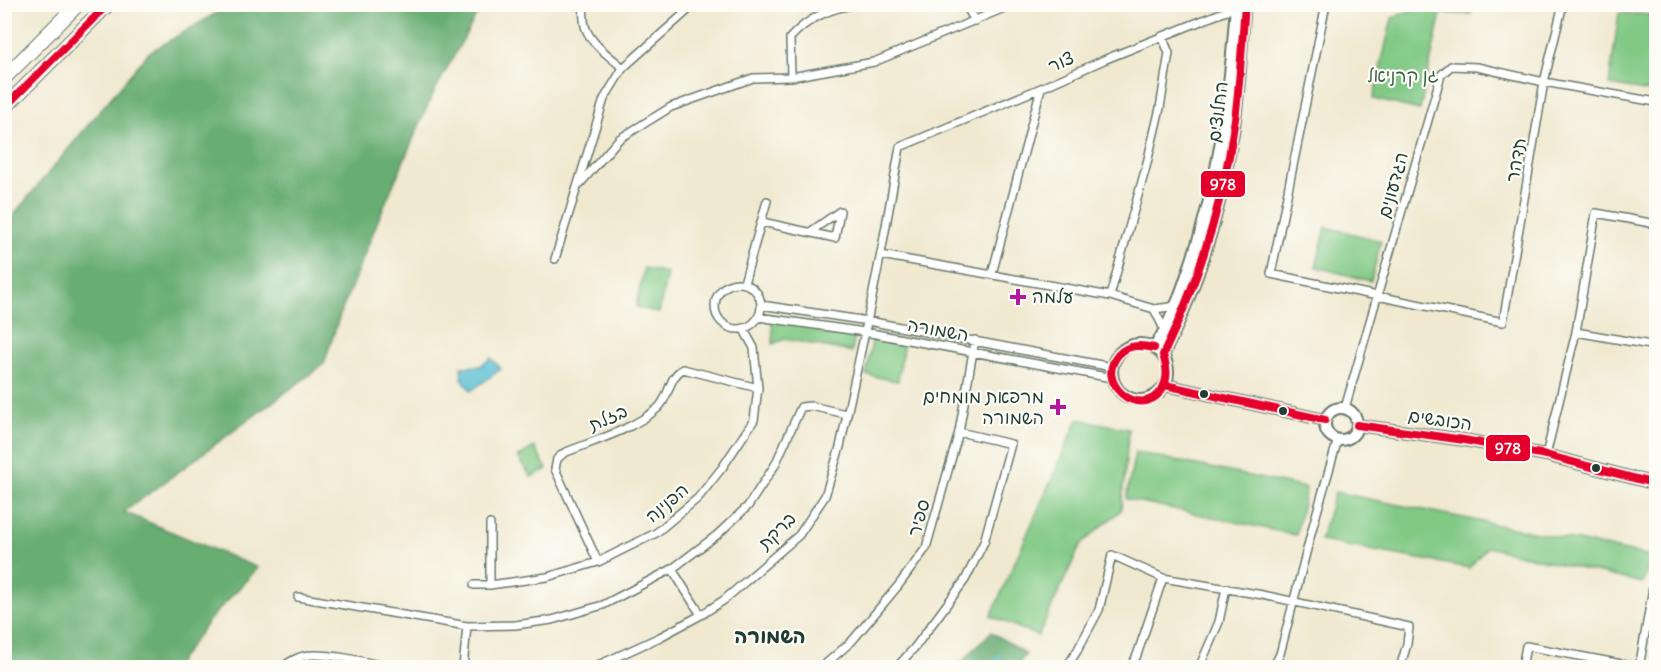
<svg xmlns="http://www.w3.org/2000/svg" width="1661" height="672" font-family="Delius,'Playpen Sans Hebrew',sans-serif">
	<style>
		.green { fill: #81c985; stroke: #50835c; stroke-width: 1.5 }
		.forest { fill: #68ad72; stroke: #447553; stroke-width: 1.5 }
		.water { fill: #55bed2; stroke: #3a7e83; stroke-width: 1.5 }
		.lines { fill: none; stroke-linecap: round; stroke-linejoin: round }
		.stream { stroke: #55bed2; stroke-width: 3 }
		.street-casing { stroke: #68796b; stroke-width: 10 }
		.secondary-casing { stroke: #68796b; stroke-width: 14 }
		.highway-casing { stroke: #68796b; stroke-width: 16 }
		.street { stroke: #fff; stroke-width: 7 }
		.secondary { stroke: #fff; stroke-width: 10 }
		.highway { stroke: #fff; stroke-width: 14 }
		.bus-1-casing { stroke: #fdfcf7; stroke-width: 12 }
		.bus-1 { stroke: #e4002b; stroke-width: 8 }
		.poi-dot { fill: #b5179e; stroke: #fdfcf7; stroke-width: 2 }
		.bus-dot { fill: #1f3d34; stroke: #fdfcf7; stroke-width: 2 }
		.labels { text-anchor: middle; stroke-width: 4.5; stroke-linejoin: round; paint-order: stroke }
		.street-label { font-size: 18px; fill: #1f3d34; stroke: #fdfcf7 }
		.park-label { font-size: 18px; fill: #386048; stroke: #fdfcf7 }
		.poi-label { font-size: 18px; fill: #1f3d34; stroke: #fdfcf7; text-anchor: start }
		.neighbourhood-label { font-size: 20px; font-weight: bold; fill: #1f3d34; stroke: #fdfcf7 }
		.line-badge { stroke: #fdfcf7; stroke-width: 2 }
		.badge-label { font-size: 16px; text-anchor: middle; font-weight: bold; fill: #fff }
	</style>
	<rect width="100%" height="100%" fill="#fdfcf7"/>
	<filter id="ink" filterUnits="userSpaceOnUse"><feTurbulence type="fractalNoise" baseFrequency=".0167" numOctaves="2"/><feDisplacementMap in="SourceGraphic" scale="12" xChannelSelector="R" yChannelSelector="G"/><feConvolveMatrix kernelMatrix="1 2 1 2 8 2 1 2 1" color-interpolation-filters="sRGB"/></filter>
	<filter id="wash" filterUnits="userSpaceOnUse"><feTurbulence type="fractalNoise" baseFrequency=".008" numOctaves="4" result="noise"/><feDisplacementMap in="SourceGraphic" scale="24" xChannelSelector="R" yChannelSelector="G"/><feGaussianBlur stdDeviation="1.35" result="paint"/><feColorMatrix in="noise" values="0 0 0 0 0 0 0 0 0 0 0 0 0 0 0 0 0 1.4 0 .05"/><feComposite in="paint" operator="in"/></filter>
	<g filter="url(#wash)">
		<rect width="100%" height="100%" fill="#f0e9d0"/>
		<path class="green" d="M1422 5H1477L1470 14 1441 13 1420 110 1373 99 1392 18Z
			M1619 13 1656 15V93L1609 85Z
			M1326 227 1381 241 1371 281 1316 267Z
			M644 268 667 273 659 313 636 307Z
			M772 319 855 334 852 352 785 339 773 344Z
			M873 336 904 342 898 381 866 375Z
			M1078 419 1129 429 1121 510 1081 544 1038 636 991 616Z
			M534 447 547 469 531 477 518 457Z
			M1135 452 1306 488 1296 535 1126 499Z
			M1335 492 1652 556 1643 583 1487 547 1469 568 1320 541Z"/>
		<path class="forest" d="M230 5H482L432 96 381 213 340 315 324 364 124 512 258 568 210 619 175 667H5V225L148 53Z
			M991 632 1026 654 1016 667H957Z"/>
		<path class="water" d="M491 358 501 369 471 391 462 378 461 367 480 366Z"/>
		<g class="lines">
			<path class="stream" d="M989 668 1000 655"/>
		</g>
	</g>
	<g filter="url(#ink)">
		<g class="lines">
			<g class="street-casing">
				<path id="street" d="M583 4C584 12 583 22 586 29 592 45 611 57 623 68
					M859 4C832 7 808 18 790 38L791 77 874 62 1014 4
					M965 4 975 21
					M1326 4 1271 274 1503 322 1544 82 1563 4
					M578 186 619 139 671 107 753 78 791 77
					M762 222 835 238 840 211 810 232
					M881 255 1110 296 1154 309 1170 307 1175 305
					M555 259 604 99 623 68 695 4
					M992 274 1041 88
					M715 306a23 23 0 1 1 46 0a23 23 0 1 1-46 0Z
					M744 283 767 201
					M1110 296 1146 167 1160 108 1169 53 1162 36
					M761 305 868 321 1112 367
					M1154 309 1165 331
					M758 317 865 332 1112 378
					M1576 332 1656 346
					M1345 408 1441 75 1451 66 1477 67 1544 82 1656 102
					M1546 455 1576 332 1596 213 1656 224
					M490 524V585
					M598 562 555 469 557 459 564 453C596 440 632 430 658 408 670 397 668 377 683 369L758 388
					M672 569 701 615
					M474 585H490L547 577 598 562 656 533 698 498 722 468 754 420 758 388 754 348 743 328
					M298 597 467 626 515 625 552 620 603 605 672 569 717 535 748 506 775 465 801 407 811 406 846 414
					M281 668C291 661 300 655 312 655 335 654 370 663 393 668
					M463 668 467 626
					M588 668 603 663 660 637 701 615 724 600 799 535 825 496 840 447 865 332 882 248 900 147 1041 88 1106 59 1236 7
					M821 668 852 641 898 586 926 548 959 432 975 340
					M896 668 915 647 965 580 984 542 1011 444 959 432
					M1066 668 1077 651 1099 610 1112 555 1163 578 1263 595 1409 627 1407 644 1400 668
					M1130 668 1137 655 1163 578
					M1199 668 1219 622 1226 588
					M1273 668 1280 654 1313 526 1338 439
					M1522 668 1526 646 1643 668
					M1639 668 1656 571"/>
			</g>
			<g class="secondary-casing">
				<path id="secondary" d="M1112 372a28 28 0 1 1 56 0a28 28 0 1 1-56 0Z
					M1154 348C1170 324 1180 296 1189 269 1219 183 1230 95 1236 4
					M1163 355C1198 286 1221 209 1233 133 1240 91 1241 46 1245 4
					M1165 385 1325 420
					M1325 424a16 16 0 1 1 32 0a16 16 0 1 1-32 0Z
					M1357 425 1464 440 1546 455 1656 484"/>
			</g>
			<g class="highway-casing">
				<path id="highway" d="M4 78 78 4
					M4 108 108 4"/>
			</g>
			<use href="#street" class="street"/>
			<use href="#secondary" class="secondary"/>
			<use href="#highway" class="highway"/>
			<g class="bus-1-casing">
				<path id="bus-1" d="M4 108 108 4
					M1154 348C1141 345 1129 344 1119 354 1093 382 1139 420 1161 391 1169 379 1167 367 1163 355
					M1163 355C1199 280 1224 201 1235 119 1240 81 1242 43 1245 4
					M1165 385 1325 420
					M1357 425 1464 440 1546 455 1656 484"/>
			</g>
			<use href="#bus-1" class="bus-1"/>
		</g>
	</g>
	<g class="poi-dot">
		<path d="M1015 288h6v6h6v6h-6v6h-6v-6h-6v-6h6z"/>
		<path d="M1055 398h6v6h6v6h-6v6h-6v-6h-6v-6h6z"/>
	</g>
	<g class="bus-dot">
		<circle cx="1204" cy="394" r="5"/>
		<circle cx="1283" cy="411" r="5"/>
		<circle cx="1596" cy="468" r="5"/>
	</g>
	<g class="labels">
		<g class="street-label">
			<text transform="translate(1061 62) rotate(-24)" y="6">צור</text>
			<text transform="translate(1218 112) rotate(-83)" y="6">החלוצים</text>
			<text transform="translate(1516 160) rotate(-80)" y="6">תדהר</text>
			<text transform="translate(1393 185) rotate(-74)" y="6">הגדעונים</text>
			<text transform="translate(938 330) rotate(10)" y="6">השמורה</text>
			<text transform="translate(608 418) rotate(-24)" y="6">בזלת</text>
			<text transform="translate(1440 420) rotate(8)" y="6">הכובשים</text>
			<text transform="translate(667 503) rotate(-40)" y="6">הפנינה</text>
			<text transform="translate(919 518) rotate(-74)" y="6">ספיר</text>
			<text transform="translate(777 531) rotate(-45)" y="6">ברקת</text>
		</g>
		<g class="park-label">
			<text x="1403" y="82">גן קרניאל</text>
		</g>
		<g class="poi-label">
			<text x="1032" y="303">עלמה</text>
			<text x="1044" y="403" text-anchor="end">מרפאת מומחים<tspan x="1044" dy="21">השמורה</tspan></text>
		</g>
		<g class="neighbourhood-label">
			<text x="770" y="643">השמורה</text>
		</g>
	</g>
	<g class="line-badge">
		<rect x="1200" y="170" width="46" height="28" rx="6" fill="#e4002b"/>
		<rect x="1485" y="434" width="46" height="28" rx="6" fill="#e4002b"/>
	</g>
	<g class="badge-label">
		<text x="1223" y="190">978</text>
		<text x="1508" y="454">978</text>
	</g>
	<rect width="1661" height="672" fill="none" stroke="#fdfcf7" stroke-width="24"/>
</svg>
